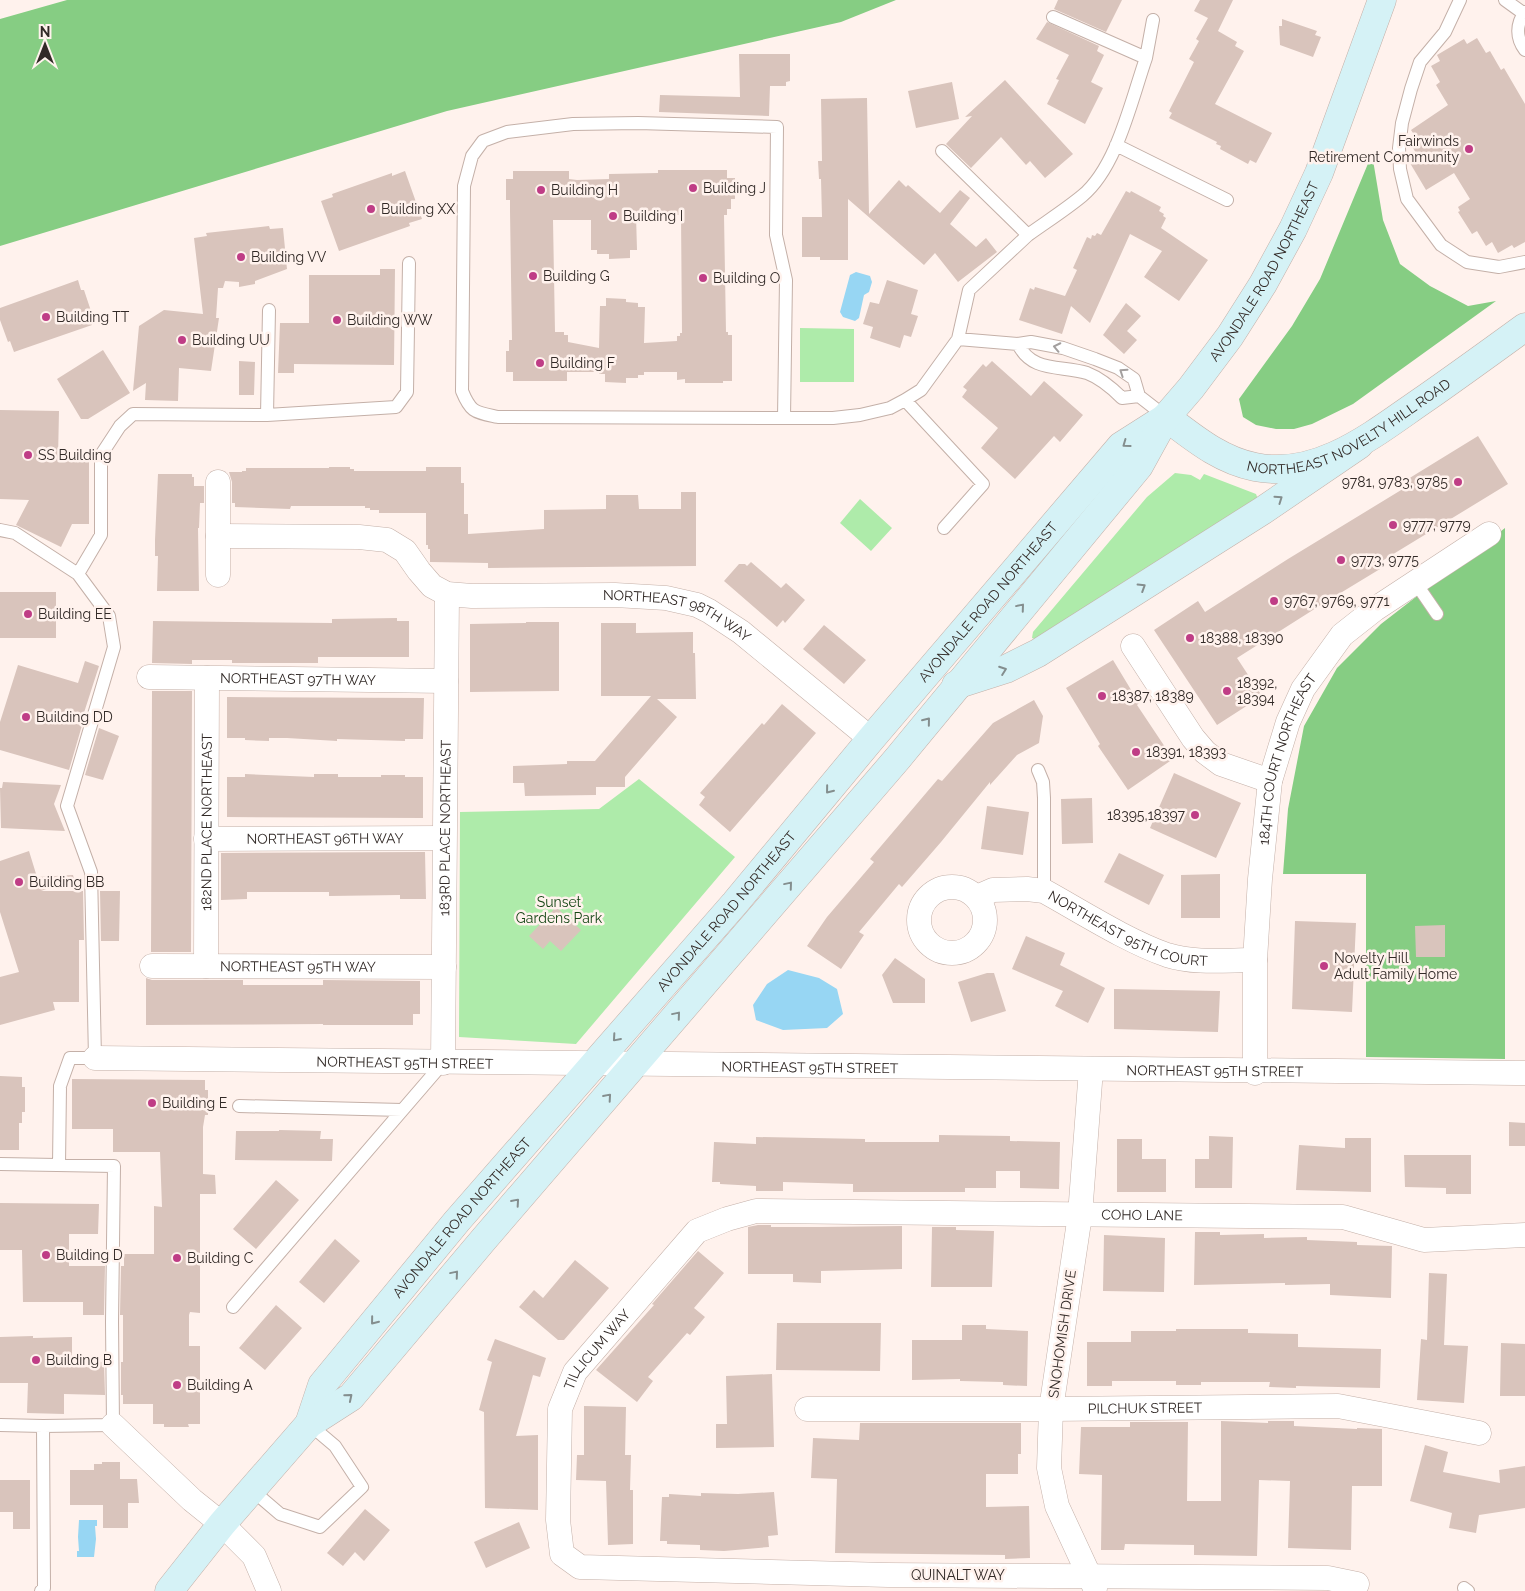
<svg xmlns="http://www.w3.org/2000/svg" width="1525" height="1591" font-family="Raleway,sans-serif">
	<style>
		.green { fill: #aeebaa }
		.forest { fill: #86cd83 }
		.water { fill: #97d6f3 }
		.building { fill: #d9c4bc; fill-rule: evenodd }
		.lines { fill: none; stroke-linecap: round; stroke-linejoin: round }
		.lane-casing { stroke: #c4b0a8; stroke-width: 14 }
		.street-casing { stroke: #c4b0a8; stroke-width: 25 }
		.secondary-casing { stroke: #c4b0a8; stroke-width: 29 }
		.lane { stroke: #fff; stroke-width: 12 }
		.street { stroke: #fff; stroke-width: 24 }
		.secondary { stroke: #d5f2f6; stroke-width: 28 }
		.oneway { stroke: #a39f9e }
		.oneway2 { stroke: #848e8e }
		.poi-dot { fill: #bf3d86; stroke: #fff2ed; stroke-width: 2 }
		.labels { text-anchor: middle; stroke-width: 5; stroke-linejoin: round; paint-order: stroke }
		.poi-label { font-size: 14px; fill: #322a27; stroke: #fff2ed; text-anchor: start }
		.street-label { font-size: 14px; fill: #322a27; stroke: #fff2ed }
		.park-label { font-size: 14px; fill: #154615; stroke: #fff2ed }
	</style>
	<rect width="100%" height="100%" fill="#fff2ed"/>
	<path class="green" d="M800 328 854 329V382H800Z
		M1175 473 1191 475 1200 480 1204 474 1256 494 1259 502 1037 640 1032 638 1033 632 1147 497Z
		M860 499 892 528 871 551 840 523Z
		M639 779 735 857 576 1044 459 1037 460 812 599 809Z"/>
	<path class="forest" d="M67 0H896L841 22 447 111 0 246V19Z
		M1372 154 1383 220 1400 264 1430 286 1468 306 1496 301 1353 404 1312 424 1294 429H1276L1256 425 1243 417 1239 399 1292 326 1320 279Z
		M1505 528V1059L1366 1057V874H1283L1288 809 1304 726 1337 668 1381 624Z"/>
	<path class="water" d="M856 272 870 276 872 282 869 292 864 295 859 318 855 321 843 317 840 312 850 275Z
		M788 970 819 978 837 989 843 1014 827 1028 783 1030 756 1020 753 1005 767 984Z
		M79 1520H97V1526H95L96 1539 94 1557H77V1551H79L78 1537Z"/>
	<path class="building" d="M1058 0H1122L1106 32 1054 9Z
		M1200 0H1233L1218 31 1237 42 1235 46 1244 51 1215 104 1272 133 1256 163 1250 160 1248 164 1220 149 1221 146 1216 144 1217 142 1169 118 1172 113 1169 111 1194 62 1189 59 1199 41 1196 39 1208 18 1194 11Z
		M1282 19 1317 31 1315 35 1321 37 1313 57 1280 45 1279 26H1282Z
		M1047 22 1099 46 1097 51 1104 55 1091 82 1103 88 1085 124 1047 104 1059 80 1056 79 1069 55 1036 39Z
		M1477 38 1486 53 1490 51 1501 70 1504 68 1525 104V242L1514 248 1512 245 1498 253 1492 242 1486 246 1477 231 1472 234 1458 212 1460 211 1458 207 1470 199 1454 173 1426 190 1410 163 1419 158 1410 143 1417 139 1411 130 1448 105 1436 85 1440 82 1431 66 1440 61 1437 55 1464 39 1467 44Z
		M739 54H790V81L786 82V86H770L769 116 659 112 660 95 740 97Z
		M1005 80 1073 154 1045 178 1030 161 1026 165 1001 137 971 168 946 144 972 116 965 117Z
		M952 82 959 119 916 128 908 91Z
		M867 98 869 214 899 180 906 187 908 185 940 213 960 190 970 198 950 224 976 247 986 238 997 252 958 282 935 253 924 265 848 199V260H820V257H802V217H822L821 179H819L818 161H822L821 99Z
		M658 170H727V178H735V199H731V209H727V215H724L726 332H728V335H732V381H723V383H685V379L677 380V372H644V375H638V378H626V383L605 382V374H599V372H567V381H513V372H506V351H509V340H512L510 211V200H506V179H513V171H569V179L577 180 609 179V174L658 173ZM636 215H681L682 333H680V336H677V341L644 343 645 307H638V303L626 302V299L606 298V306H600L599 348 568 342V335H564V332H555L553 220H591V250H597V254H609V259L630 258V250H637Z
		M405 171 422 219 409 223 410 226 339 251 321 201 333 197 332 194 392 173V176Z
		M1126 191 1130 193 1131 191 1161 207 1159 211 1164 214 1163 216 1166 218 1161 228 1208 260 1179 301 1144 277 1162 251 1130 234 1090 323 1071 306 1062 334 1019 320 1030 288 1034 290 1035 287 1065 296 1077 270 1073 268 1087 237 1091 239 1092 235 1095 236 1097 233 1101 235Z
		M269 226 270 229 283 228 287 269 255 281V284L239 287V282L225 281 223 288H218L216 318H219L211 371 179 368 178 401 145 400 146 383 133 391 139 326 164 310 203 314 194 238 207 236 206 233Z
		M380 269H395L394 365 294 364V373H278L280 323H309V275H380Z
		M78 280 81 290H84L92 314 89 316 92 325 14 352 10 341 8 342 0 320V308Z
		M887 280 918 290 911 314 918 316 911 337 904 335 900 348 870 338 873 327 863 324 870 302 879 304Z
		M1126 303 1141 316 1127 331 1137 340 1124 354 1103 335Z
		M103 350 130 393 88 419H81L57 379Z
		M239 361 255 362 254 395H239Z
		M992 361 1031 396 1044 381 1083 415 1060 442 1054 436 1015 479 981 448 998 428 962 397 967 390 963 387 983 364 986 367Z
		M0 410 59 411 58 458H89V524H72L61 547 16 525 29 500 0 499Z
		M1478 436 1508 484 1377 564 1380 569 1324 603 1237 658 1262 696 1217 725 1154 630 1198 601 1205 612 1288 559 1411 484 1408 479Z
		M329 467H350V469H354V471H426V467H461V483H464V514H468V534L544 529V510L606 509V495H638L639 509H681V492H696V566L488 568V563L430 562V549H428V545H426V513H379V510H370V508H365V506H291L290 509 235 507V503H232V482L229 472H242V471H246V468H329Z
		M158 474H192V477H194V486H204V503H200L199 528H198L199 591H157L158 556H155V540Z
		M751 562 781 588 786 583 805 600 785 623 783 620 777 627 724 581 739 564H745L747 566Z
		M0 592H56V638H0Z
		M397 618V621H409V657H318V663H232V660H192V664L152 663 153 621 332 623V619Z
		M526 622H559V691L470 692V624L526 623Z
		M601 623H636V633L693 632V653H695L696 699H657L677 717 625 777V787H596V795L525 796 524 783H513V766L567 764V761H595L651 696H601Z
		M824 625 866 660 844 684 803 649Z
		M1113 660 1139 703 1137 705 1173 759 1128 790 1098 746 1100 744 1066 688Z
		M85 661 99 666 81 722H83L69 770 0 750V722L18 665 78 683Z
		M152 691H192L191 952H151Z
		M227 697 424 698 423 739H405V741L337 739V741L287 738H269V741L245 740V738H227Z
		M1034 700 1043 716 1039 743 1017 755 990 785V782L941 842 902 887 899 884 859 932 864 935 841 969 807 946 827 917 874 862 870 859 938 779 942 781 993 723Z
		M782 704 816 733 730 832 699 805 705 797 700 793 762 723 764 725Z
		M99 728 119 736 103 780 85 775Z
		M1174 773 1241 803 1216 858 1150 828Z
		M245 774 314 777V774H338V777H381V775H405V777H423V818L227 817V777H245Z
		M3 782 61 785 54 804 65 831 1 828 0 788H2Z
		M1092 798 1093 843 1062 844 1061 799Z
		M987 806 1029 812 1023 855 981 849Z
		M29 851 37 877 73 875 74 879 41 891H83L84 940H79V1002H53L55 1010 0 1025V977L19 972 0 912V861Z
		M425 852 426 899H400V895L329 896V892H247V899L221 900V853Z
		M1119 853 1164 875 1149 905 1104 882Z
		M1220 874V918H1181V875Z
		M100 891H120L119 941H101Z
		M556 907 581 930 561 951 550 941 543 949 529 936Z
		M1295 921 1356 923 1352 1012 1292 1009Z
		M1445 925V957H1416L1415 926Z
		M1026 936 1065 953 1060 965 1105 988 1088 1023 1055 1006 1063 991 1012 969Z
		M895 958 925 979V1003H893L882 975Z
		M987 973H994L1006 1011 971 1022 958 982Z
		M146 978 152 980H243V985H323V980L420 981V1014H413V1025H323V1024L146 1025Z
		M1114 989 1220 991 1218 1032 1114 1029Z
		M0 1076 22 1077V1087H25V1112H22V1123H19V1150H0Z
		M72 1079 205 1080V1090H208V1115H205L203 1127V1174L215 1175 216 1194H200V1313L190 1312 189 1315V1346H200V1424H188L189 1427H164V1424H153V1404H123V1395H121V1362H123V1315H120L121 1266H124V1254H154V1206L162 1207 160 1152H113V1129H72Z
		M1509 1122 1525 1123V1146H1509Z
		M279 1130 321 1131 320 1139H333L332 1161 235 1160 236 1131H279Z
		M939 1135 1010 1136V1141L1060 1142 1059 1189 1020 1188V1171H996V1188H965V1192H853V1184L783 1182V1191H756V1186L720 1184V1182H712L714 1142 756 1144V1137L865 1139V1142H939Z
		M1209 1136 1233 1137 1232 1188H1195V1159H1209Z
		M1345 1138H1371V1192L1296 1190 1299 1145 1345 1148Z
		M1117 1139H1142V1159H1166V1192H1117Z
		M1404 1155H1471V1194H1446V1188L1405 1187Z
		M276 1180 299 1200 256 1249 233 1229Z
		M0 1203 99 1204 98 1234H69V1266H105L104 1315H83V1302H23L22 1250H0Z
		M758 1225H771V1227H821L902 1226V1269L821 1271V1283L793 1282V1274H748V1227Z
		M932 1227H956V1230L994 1231 992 1287H931Z
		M1195 1232H1220V1235L1264 1234V1238L1307 1237V1240L1357 1242V1245L1392 1246 1391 1298 1330 1295V1284L1285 1285V1283L1194 1285Z
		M1104 1235 1165 1238 1164 1292 1103 1291Z
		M335 1239 360 1261 324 1303 299 1282Z
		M698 1251 724 1273 694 1308 705 1317 690 1335 687 1333 648 1377 653 1381 637 1402 596 1370 654 1305 652 1304Z
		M575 1260 609 1288 564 1340H558L519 1307 534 1290 543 1298Z
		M1429 1273 1447 1274 1444 1345 1468 1346 1464 1403 1417 1400 1421 1339 1427 1340Z
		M276 1305 302 1328 265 1370 239 1348Z
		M777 1323H881L880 1371 776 1370Z
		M962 1325H986V1329L1028 1331 1027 1386 1003 1385V1382L960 1381V1379L912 1380V1340H962Z
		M1176 1329H1248V1333L1298 1334V1347L1381 1349 1380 1388 1296 1386V1388L1269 1387 1270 1382H1201V1385H1176V1381H1112V1386H1087V1342H1131V1331H1176Z
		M33 1336V1338L72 1337V1360L104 1362 105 1395 64 1394V1414L27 1413 28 1383H0V1337Z
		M495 1339 546 1358 540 1377 533 1375 516 1436 538 1435V1510L485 1508 484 1412 479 1410 492 1362 487 1360Z
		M1501 1343 1525 1344V1396H1500Z
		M772 1374 774 1447 716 1448V1424H727L726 1376Z
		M584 1406 626 1407 625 1455H631L630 1490H633V1544L608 1545 606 1481 576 1480 577 1455H584Z
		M1221 1421 1268 1423V1421H1294V1426L1357 1429V1428L1382 1429V1486H1352L1351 1550 1288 1548 1290 1481 1259 1480 1257 1556 1194 1555V1545L1125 1544 1124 1550H1101L1102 1475 1079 1474 1081 1427H1130V1422H1188L1187 1501H1221Z
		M860 1423H1021V1454H1018V1474H986V1507L1029 1506 1030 1558 1005 1559V1555L835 1553 837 1479 811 1478 813 1438 859 1440Z
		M1425 1445 1448 1452 1443 1472 1500 1483 1499 1470 1525 1466V1508L1479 1515 1476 1533 1449 1528 1452 1513 1410 1501Z
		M102 1462H120V1479H137L139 1503H128V1528H103V1505H70V1470H94V1464H102Z
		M0 1480H30V1529H13V1512H0Z
		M774 1492 778 1535 768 1536 769 1547 724 1551 700 1550V1545L667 1544V1541H660L662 1497H669V1494L701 1496V1493L738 1494Z
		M365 1509 390 1530 364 1561 355 1552 343 1566 327 1553Z
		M519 1522 530 1548 486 1568 474 1542Z"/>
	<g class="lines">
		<g class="lane-casing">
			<path id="lane" d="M1460 0 1445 32 1420 62 1411 89 1402 123 1399 148 1400 169 1407 199 1441 245 1467 262 1499 267 1525 262
				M1505 0 1523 13
				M1525 12C1516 24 1516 38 1525 50
				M1146 58 1153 20
				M638 123 777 127 776 235 786 280 784 418 498 417C475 412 471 413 462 391L464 186 472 156 483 141 507 132 573 124Z
				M1116 145 1227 200
				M1028 235C1046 222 1065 210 1082 196 1117 167 1131 101 1146 58L1053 17
				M958 339 1018 344 1031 342 1063 348 1095 359 1118 368 1134 379 1139 396 1166 417
				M1018 344C1032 373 1061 365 1087 373 1100 378 1112 388 1122 398L1139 396
				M905 400 983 484 944 528
				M267 415 269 310
				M784 418H833L860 415 890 408 905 400 921 390 958 339 969 290 1028 235 942 151
				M0 530 15 533 78 574 109 616 114 647 67 806 91 872 95 1058H70L60 1086 59 1165
				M78 574 101 535V455L120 426 133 414 267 415 396 407 407 392 409 263
				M1415 582 1437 614
				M1038 770 1043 782 1044 798V891
				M239 1106 402 1110
				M0 1164 114 1166 112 1322 113 1425 43 1426 44 1588 41 1591
				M233 1307 443 1063
				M0 1425 43 1426
				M252 1490 280 1514 320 1527 362 1487 335 1446 309 1424
				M1464 1588 1468 1591"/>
		</g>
		<g class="street-casing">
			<g id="street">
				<path d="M218 482V575"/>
				<path id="s1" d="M218 536 359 537 387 540 405 551 419 571 432 586 447 594 472 596 615 595 666 598 697 605 709 611 741 632 871 739"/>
				<path d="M1133 646 1193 738 1205 752 1221 764 1270 781"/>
				<path id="s2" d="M149 677 446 681"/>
				<path id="s3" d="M206 839 444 838"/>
				<circle cx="952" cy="920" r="33"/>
				<path id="s4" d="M977 897 993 890 1027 889 1044 891C1082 912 1127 941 1167 955 1195 964 1227 960 1255 960"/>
				<path id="s5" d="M152 966 444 967"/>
				<path id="s6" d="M206 966 207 678"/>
				<path id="s7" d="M95 1058C571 1066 1048 1070 1525 1073"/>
				<path id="s8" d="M443 1063 447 594"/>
				<path d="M1091 1069 1080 1215 1051 1409 1049 1468 1057 1506 1095 1588"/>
				<path id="s9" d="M1255 1073V960L1260 879 1270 781 1288 722 1303 689 1342 635 1375 609 1489 534"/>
				<path id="s10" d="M807 1409H1051L1338 1406 1479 1433"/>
				<path d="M113 1425 192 1500 222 1524 254 1556 269 1591"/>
				<path id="s11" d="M1357 1584 1328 1578 888 1575 580 1567 562 1554 558 1520 560 1409 575 1372 697 1231 727 1219 756 1211 1343 1217 1424 1240 1525 1235"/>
			</g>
		</g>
		<g class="secondary-casing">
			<g id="secondary">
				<path id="s12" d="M1166 417C1194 438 1220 460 1255 467 1320 480 1376 432 1426 398 1459 375 1492 351 1525 327"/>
				<path d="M956 685 1006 669 1038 653 1262 511 1359 445"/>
				<path id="s13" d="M309 1424 322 1385 457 1221 735 903 871 739 1121 446 1165 418"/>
				<path id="s14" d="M169 1591 222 1524 309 1424 351 1397 484 1239 898 758 1139 466 1166 417 1191 388 1230 336 1263 284 1293 229 1319 173 1382 0"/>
			</g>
		</g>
		<use href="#lane" class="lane"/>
		<use href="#street" class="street"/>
		<use href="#secondary" class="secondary"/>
	</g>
	<defs><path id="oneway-chevron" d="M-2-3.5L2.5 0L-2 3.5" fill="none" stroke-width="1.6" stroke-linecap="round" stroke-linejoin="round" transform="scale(1.25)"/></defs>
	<g class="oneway">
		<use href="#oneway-chevron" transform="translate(1057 347) rotate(-168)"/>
		<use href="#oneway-chevron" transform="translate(1123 372) rotate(-146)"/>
	</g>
	<g class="oneway2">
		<use href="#oneway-chevron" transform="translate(1126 444) rotate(144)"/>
		<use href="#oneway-chevron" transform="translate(1279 499) rotate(-35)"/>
		<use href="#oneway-chevron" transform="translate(1142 587) rotate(-32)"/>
		<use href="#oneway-chevron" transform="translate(1021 607) rotate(-50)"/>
		<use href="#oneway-chevron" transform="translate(1003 670) rotate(-20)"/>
		<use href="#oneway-chevron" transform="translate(927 721) rotate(-51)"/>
		<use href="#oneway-chevron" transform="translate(829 790) rotate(129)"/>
		<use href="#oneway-chevron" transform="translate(789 885) rotate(-50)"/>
		<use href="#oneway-chevron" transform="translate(677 1015) rotate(-50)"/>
		<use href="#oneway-chevron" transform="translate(616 1038) rotate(131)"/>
		<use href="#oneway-chevron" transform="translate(608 1097) rotate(-49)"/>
		<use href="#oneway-chevron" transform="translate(516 1202) rotate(-49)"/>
		<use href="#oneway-chevron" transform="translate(455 1274) rotate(-50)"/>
		<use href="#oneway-chevron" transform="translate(374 1321) rotate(129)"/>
		<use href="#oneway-chevron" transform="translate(349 1397) rotate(-40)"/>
	</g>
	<g class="poi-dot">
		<circle cx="1469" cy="149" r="5"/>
		<circle cx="693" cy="188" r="5"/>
		<circle cx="541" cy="190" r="5"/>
		<circle cx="371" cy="209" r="5"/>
		<circle cx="613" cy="216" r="5"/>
		<circle cx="241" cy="257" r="5"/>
		<circle cx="533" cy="276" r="5"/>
		<circle cx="703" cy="278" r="5"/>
		<circle cx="46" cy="317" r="5"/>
		<circle cx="337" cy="320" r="5"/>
		<circle cx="182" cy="340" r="5"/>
		<circle cx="540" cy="363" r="5"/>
		<circle cx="28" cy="455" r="5"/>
		<circle cx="1458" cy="482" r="5"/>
		<circle cx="1393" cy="525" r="5"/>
		<circle cx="1341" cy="560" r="5"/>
		<circle cx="1274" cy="601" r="5"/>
		<circle cx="28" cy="614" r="5"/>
		<circle cx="1190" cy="638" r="5"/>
		<circle cx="1227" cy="691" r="5"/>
		<circle cx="1102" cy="696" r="5"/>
		<circle cx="26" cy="717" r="5"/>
		<circle cx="1136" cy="752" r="5"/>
		<circle cx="1195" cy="815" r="5"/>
		<circle cx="19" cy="882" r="5"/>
		<circle cx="1324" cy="966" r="5"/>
		<circle cx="152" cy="1103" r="5"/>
		<circle cx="46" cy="1255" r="5"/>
		<circle cx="177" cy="1258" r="5"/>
		<circle cx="36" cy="1360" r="5"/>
		<circle cx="177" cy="1385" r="5"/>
	</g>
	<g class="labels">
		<g class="poi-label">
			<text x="1459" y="146" text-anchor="end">Fairwinds<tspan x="1459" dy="16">Retirement Community</tspan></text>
			<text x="703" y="193">Building J</text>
			<text x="551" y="195">Building H</text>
			<text x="381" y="214">Building XX</text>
			<text x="623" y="221">Building I</text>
			<text x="251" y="262">Building VV</text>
			<text x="543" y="281">Building G</text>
			<text x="713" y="283">Building O</text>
			<text x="56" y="322">Building TT</text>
			<text x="347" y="325">Building WW</text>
			<text x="192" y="345">Building UU</text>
			<text x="550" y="368">Building F</text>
			<text x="38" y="460">SS Building</text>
			<text x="1448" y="487" text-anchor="end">9781, 9783, 9785</text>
			<text x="1403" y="530">9777, 9779</text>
			<text x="1351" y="565">9773, 9775</text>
			<text x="1284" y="606">9767, 9769, 9771</text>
			<text x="38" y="619">Building EE</text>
			<text x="1200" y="643">18388, 18390</text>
			<text x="1237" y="688">18392,<tspan x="1237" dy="16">18394</tspan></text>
			<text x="1112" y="701">18387, 18389</text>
			<text x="36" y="722">Building DD</text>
			<text x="1146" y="757">18391, 18393</text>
			<text x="1185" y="820" text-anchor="end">18395,18397</text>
			<text x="29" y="887">Building BB</text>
			<text x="1334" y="963">Novelty Hill<tspan x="1334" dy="16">Adult Family Home</tspan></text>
			<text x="162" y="1108">Building E</text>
			<text x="56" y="1260">Building D</text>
			<text x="187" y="1263">Building C</text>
			<text x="46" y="1365">Building B</text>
			<text x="187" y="1390">Building A</text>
		</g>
		<g class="street-label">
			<text dy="5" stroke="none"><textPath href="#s14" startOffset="1720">AVONDALE ROAD NORTHEAST</textPath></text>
			<text dy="5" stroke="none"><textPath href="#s12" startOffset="208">NORTHEAST NOVELTY HILL ROAD</textPath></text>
			<text dy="5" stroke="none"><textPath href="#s13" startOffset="1069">AVONDALE ROAD NORTHEAST</textPath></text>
			<text dy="5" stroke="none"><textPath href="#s1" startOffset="486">NORTHEAST 98TH WAY</textPath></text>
			<text dy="5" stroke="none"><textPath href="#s2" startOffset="149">NORTHEAST 97TH WAY</textPath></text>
			<text dy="5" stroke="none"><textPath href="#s9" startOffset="318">184TH COURT NORTHEAST</textPath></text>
			<text dy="5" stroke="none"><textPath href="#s6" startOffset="144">182ND PLACE NORTHEAST</textPath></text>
			<text dy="5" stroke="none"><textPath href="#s8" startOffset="235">183RD PLACE NORTHEAST</textPath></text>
			<text dy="5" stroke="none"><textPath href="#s3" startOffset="119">NORTHEAST 96TH WAY</textPath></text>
			<text dy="5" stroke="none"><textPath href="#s13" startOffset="664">AVONDALE ROAD NORTHEAST</textPath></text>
			<text dy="5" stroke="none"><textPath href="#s4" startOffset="162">NORTHEAST 95TH COURT</textPath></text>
			<text dy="5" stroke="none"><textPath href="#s5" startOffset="146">NORTHEAST 95TH WAY</textPath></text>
			<text dy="5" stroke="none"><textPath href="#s7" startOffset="310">NORTHEAST 95TH STREET</textPath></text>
			<text dy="5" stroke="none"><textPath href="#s7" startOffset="715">NORTHEAST 95TH STREET</textPath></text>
			<text dy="5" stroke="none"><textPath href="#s7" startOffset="1120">NORTHEAST 95TH STREET</textPath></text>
			<text dy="5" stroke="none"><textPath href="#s11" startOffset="1620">COHO LANE</textPath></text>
			<text dy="5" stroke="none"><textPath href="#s13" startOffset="259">AVONDALE ROAD NORTHEAST</textPath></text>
			<text transform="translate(1062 1334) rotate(-82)" y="5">SNOHOMISH DRIVE</text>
			<text dy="5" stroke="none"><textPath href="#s11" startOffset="1016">TILLICUM WAY</textPath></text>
			<text dy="5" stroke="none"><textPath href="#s10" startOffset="338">PILCHUK STREET</textPath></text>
			<text x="958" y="1580">QUINALT WAY</text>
		</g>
		<g class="park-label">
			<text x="559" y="907">Sunset<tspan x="559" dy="16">Gardens Park</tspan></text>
		</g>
	</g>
	<g transform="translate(45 45)" stroke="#fff2ed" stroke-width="4" paint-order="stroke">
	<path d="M0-4L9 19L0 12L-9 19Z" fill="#322a27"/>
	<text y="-8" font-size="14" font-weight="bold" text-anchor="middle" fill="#322a27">N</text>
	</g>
</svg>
